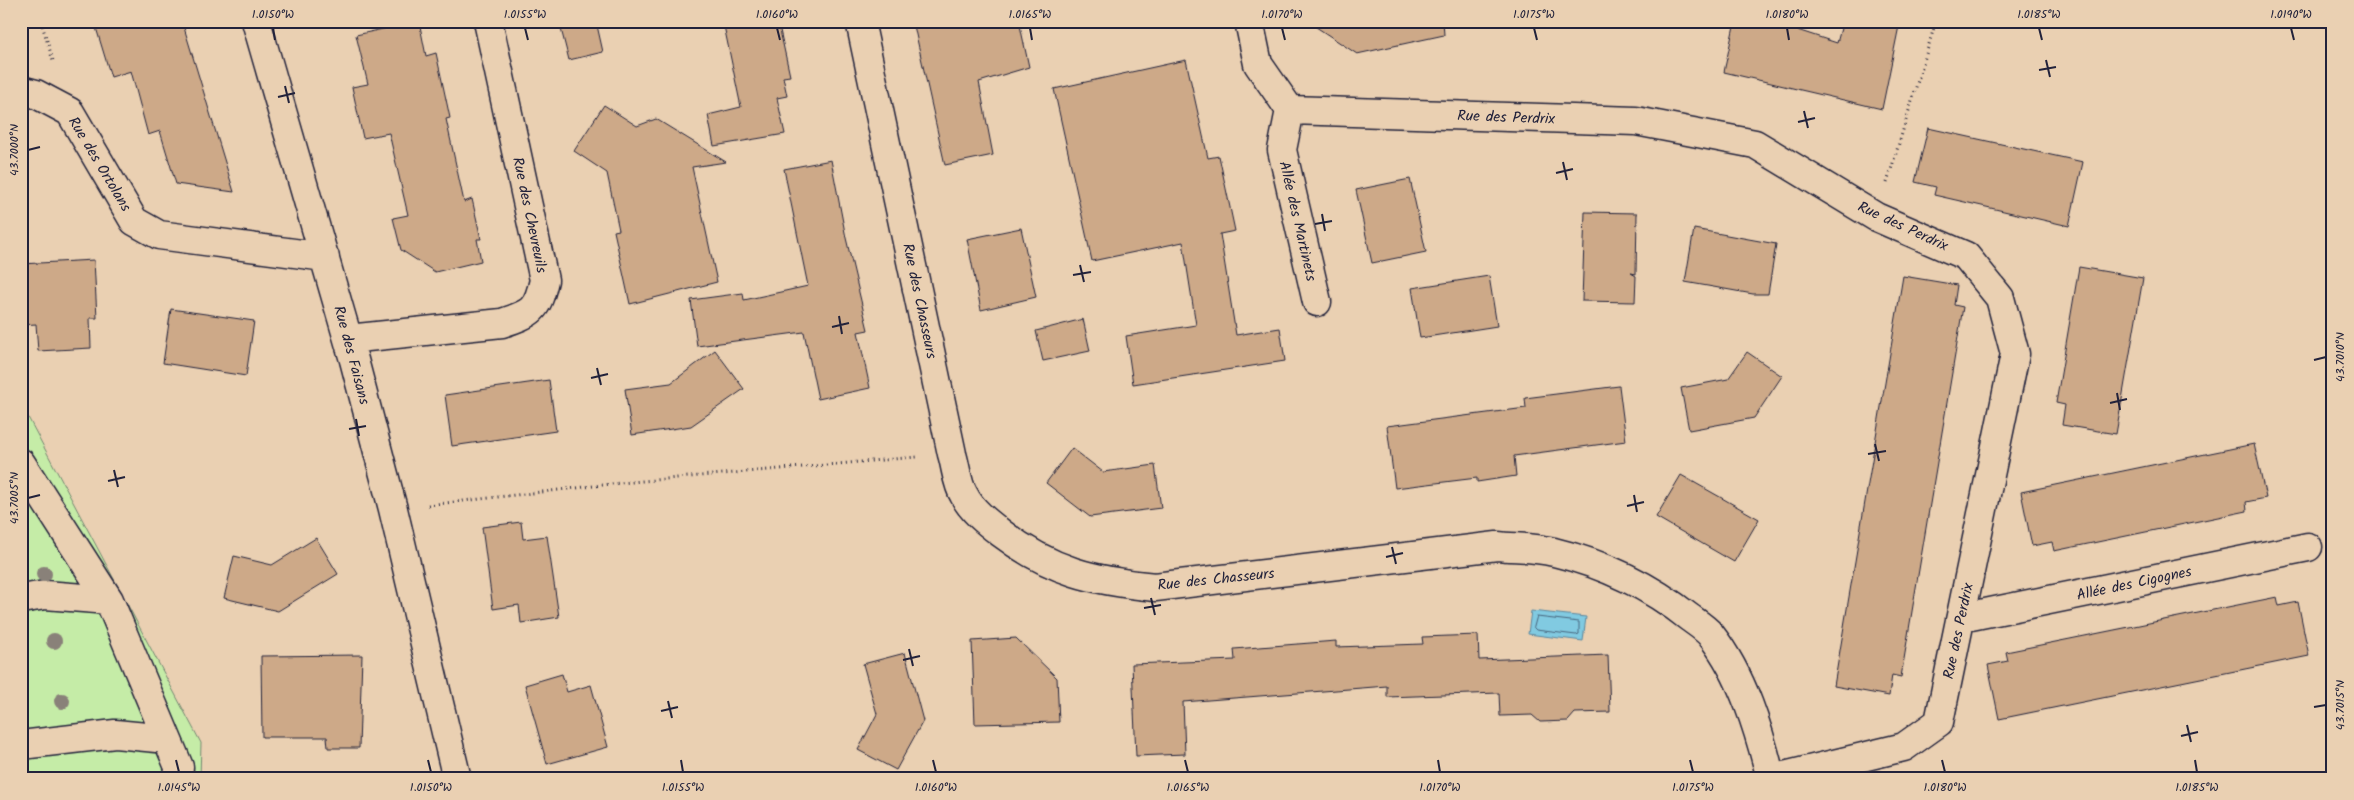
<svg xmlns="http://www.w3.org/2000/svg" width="2354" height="800" font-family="Kalam,sans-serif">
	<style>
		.green { fill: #c5eca7; stroke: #748771 }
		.water { fill: #81cae1; stroke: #5b879f }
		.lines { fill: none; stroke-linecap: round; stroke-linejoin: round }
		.shore { stroke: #48657d; stroke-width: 1 }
		.building { fill: #cda988; stroke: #22223b }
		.minor-casing { stroke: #22223b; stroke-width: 31 }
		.path { stroke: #22223b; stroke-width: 3; stroke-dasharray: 1 4; stroke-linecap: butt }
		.minor { stroke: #ead0b2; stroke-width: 28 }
		.tree { fill: #898179 }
		.ticks { fill: none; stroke: #22223b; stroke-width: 2 }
		.labels { text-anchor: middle; stroke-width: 4; stroke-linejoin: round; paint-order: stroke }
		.street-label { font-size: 15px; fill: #22223b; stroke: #ead0b2 }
		.neatline { fill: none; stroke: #22223b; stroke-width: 2 }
		.ticks-label { font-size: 12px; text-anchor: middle; fill: #22223b }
	</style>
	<rect width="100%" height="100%" fill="#ead0b2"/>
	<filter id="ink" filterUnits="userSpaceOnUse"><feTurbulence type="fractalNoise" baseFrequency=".02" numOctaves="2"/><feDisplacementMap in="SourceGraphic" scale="10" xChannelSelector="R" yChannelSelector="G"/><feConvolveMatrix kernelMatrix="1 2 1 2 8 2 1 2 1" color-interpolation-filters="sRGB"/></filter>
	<g filter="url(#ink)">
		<path class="green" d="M21 404 201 743 200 779H21Z"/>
		<path class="water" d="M1531 611 1586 617 1583 641 1528 634Z"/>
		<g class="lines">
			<path class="shore" d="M1537 617 1579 622V634L1576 635 1536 630 1534 628Z"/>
		</g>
		<path class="building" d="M94 21H182L234 192 176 184 160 131 148 135 131 71 111 77Z
			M419 21 426 56 436 53 450 118 446 119 464 202 472 199 481 239H477L481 261 435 272 401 250 393 218 408 215 389 133 363 138 352 87 368 84 356 35Z
			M559 21H596L603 52 569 60Z
			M723 21H778L790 76 783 77 787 96 777 98 785 134 714 146 708 115 741 107Z
			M913 21H1019L1029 67 979 82 993 155 945 165Z
			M1307 21H1443L1444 35 1357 54Z
			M1735 21H1764L1782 25 1837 43 1843 21H1900L1882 109 1724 72Z
			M1186 60 1208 158 1219 156 1235 231 1220 234 1236 335 1280 328 1285 361 1133 384 1126 336 1196 325 1183 242 1092 261 1054 89Z
			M604 105 637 126 656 119 726 162 692 167 717 282 630 304 614 231 619 230 607 173 574 151Z
			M1928 128 2083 162 2069 226 1934 195 1936 187 1915 182Z
			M831 160 846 238 868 330 858 332 870 388 818 399 804 332 697 346 691 300 743 293 744 300 808 286 784 169Z
			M1410 179 1426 252 1372 263 1356 190Z
			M1585 212 1637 213 1636 274 1631 273 1636 276 1635 302 1582 301Z
			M1021 228 1036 297 981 310 967 239Z
			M1694 229 1776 244 1768 294H1753L1685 282Z
			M94 260 97 318H90L91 348 38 351 36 324 21 325V264Z
			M2079 267 2143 278 2116 434 2062 425 2065 405 2056 403Z
			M1489 276 1497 326 1420 338 1412 288Z
			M1903 276 1957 285 1954 305 1963 307 1901 677 1892 675 1889 696 1834 686Z
			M171 309 254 321 246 376 163 363Z
			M1083 319 1090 351 1043 361 1036 331Z
			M715 350 744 389 691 426 632 435 625 389 671 383Z
			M1747 352 1782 376 1754 418 1689 430 1681 388 1728 379Z
			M549 380 556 431 452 446 445 395Z
			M1619 386 1626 441 1514 456 1516 476 1477 482V478L1395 488 1387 426 1526 408 1525 398Z
			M2254 444 2266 498 2246 502 2247 511 2054 551 2052 542 2032 546 2021 492Z
			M1072 448 1103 472 1155 465 1161 508 1090 517 1046 483Z
			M1681 475 1759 519 1734 562 1656 517Z
			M521 522 523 539 547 536 559 617 521 623 519 605 493 609 482 527Z
			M316 538 338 574 278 611 224 598 234 556 272 565Z
			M2277 597 2279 606 2298 602 2309 656 1999 719 1988 665 2008 661 2006 652Z
			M1478 635 1479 660 1608 655 1610 712 1575 713 1568 721 1540 722 1532 715 1500 716 1499 693 1387 697V686L1183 702 1185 754 1136 756 1132 664 1235 660 1234 649 1336 641V647L1423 644 1422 637Z
			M1016 638 1057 678 1059 722 975 724 972 641Z
			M905 653 923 721 896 770 858 750 877 714 863 664Z
			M362 655 359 748H328L327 737H262L261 656Z
			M562 674 567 692 591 685 608 747 547 764 525 685Z"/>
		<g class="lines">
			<g class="minor-casing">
				<path id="minor" d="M256 21 354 360 393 509 457 779
					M860 21 952 454C956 467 957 484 964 495 971 510 988 523 1001 533 1051 571 1094 581 1155 587L1497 546C1516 548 1536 547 1554 552 1604 564 1650 586 1690 618 1697 623 1706 629 1711 635 1743 676 1759 730 1771 779
					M1249 21 1258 64 1290 110
					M21 90 36 94 70 112 134 221 159 235 325 257
					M1290 110 1636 121 1755 144 1876 217 1966 256 2000 298 2015 354 1939 722 1904 747 1772 779
					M1290 110 1282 150 1317 302
					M348 339 502 323C532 313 537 311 544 280L488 21
					M21 463 109 600 179 767 178 779
					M21 599 45 595 109 600
					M1961 618 2308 547
					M21 745 115 734 167 739"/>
			</g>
			<path class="path" d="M41 21 54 64
				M1887 183 1936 21
				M428 505 620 483 917 457"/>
			<use href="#minor" class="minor"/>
		</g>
		<g class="tree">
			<circle cx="44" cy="574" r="8"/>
			<circle cx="54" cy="641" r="8"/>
			<circle cx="62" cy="701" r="8"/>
		</g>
	</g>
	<path class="ticks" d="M273 28 275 40M525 28 528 40M777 28 780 40M1030 28 1032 40M1282 28 1285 40M1534 28 1537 40M1787 28 1789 40M2039 28 2042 40M2291 28 2294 40M2046 60 2050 77M2039 70 2056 67M285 86 289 103M278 97 295 93M1804 111 1808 128M1798 122 1815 118M28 150 40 147M1563 162 1567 180M1556 173 1573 169M1322 214 1325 231M1315 224 1332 221M1080 265 1084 282M1073 275 1091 272M839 316 842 334M832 327 849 323M2314 360 2326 357M597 368 601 385M591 378 608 374M2117 393 2120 410M2110 403 2127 399M356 419 359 436M349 429 366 426M1875 444 1879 461M1868 454 1886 451M114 470 118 487M108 481 125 477M1634 495 1637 512M28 498 40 495M1627 506 1644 502M1392 547 1396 564M1386 557 1403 553M1151 598 1155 615M1144 608 1161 605M909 649 913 666M903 660 920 656M668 701 672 718M2314 707 2326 705M661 711 678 707M2187 725 2191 742M2181 736 2198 732M176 760 179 772M428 760 431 772M681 760 683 772M933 760 936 772M1185 760 1188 772M1438 760 1440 772M1690 760 1693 772M1942 760 1945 772M2195 760 2197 772"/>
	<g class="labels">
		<g class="street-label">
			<text transform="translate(1506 117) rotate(2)" y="5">Rue des Perdrix</text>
			<text transform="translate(100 164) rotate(59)" y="5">Rue des Ortolans</text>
			<text transform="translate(530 215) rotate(78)" y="5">Rue des Chevreuils</text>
			<text transform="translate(1298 221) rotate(77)" y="5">Allée des Martinets</text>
			<text transform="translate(1903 226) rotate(25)" y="5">Rue des Perdrix</text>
			<text transform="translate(920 301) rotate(78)" y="5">Rue des Chasseurs</text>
			<text transform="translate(352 355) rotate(75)" y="5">Rue des Faisans</text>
			<text transform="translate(1216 579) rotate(-6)" y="5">Rue des Chasseurs</text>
			<text transform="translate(2134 583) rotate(-12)" y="5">Allée des Cigognes</text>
			<text transform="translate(1958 631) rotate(-78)" y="5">Rue des Perdrix</text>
		</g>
	</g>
	<rect width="2354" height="800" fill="none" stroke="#ead0b2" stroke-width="55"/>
	<rect x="28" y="28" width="2298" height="744" class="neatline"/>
	<g class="ticks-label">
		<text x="273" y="18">1.0150°W</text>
		<text x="525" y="18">1.0155°W</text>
		<text x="777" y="18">1.0160°W</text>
		<text x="1030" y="18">1.0165°W</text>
		<text x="1282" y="18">1.0170°W</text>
		<text x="1534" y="18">1.0175°W</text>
		<text x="1787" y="18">1.0180°W</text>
		<text x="2039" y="18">1.0185°W</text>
		<text x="2291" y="18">1.0190°W</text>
		<text transform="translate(14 150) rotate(-90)" y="4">43.7000°N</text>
		<text transform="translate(2340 357) rotate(-90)" y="4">43.7010°N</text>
		<text transform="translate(14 498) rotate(-90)" y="4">43.7005°N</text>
		<text transform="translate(2340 705) rotate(-90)" y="4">43.7015°N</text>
		<text x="179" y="791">1.0145°W</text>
		<text x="431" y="791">1.0150°W</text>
		<text x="683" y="791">1.0155°W</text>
		<text x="936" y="791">1.0160°W</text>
		<text x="1188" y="791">1.0165°W</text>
		<text x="1440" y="791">1.0170°W</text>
		<text x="1693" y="791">1.0175°W</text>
		<text x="1945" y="791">1.0180°W</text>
		<text x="2197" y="791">1.0185°W</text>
	</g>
</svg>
